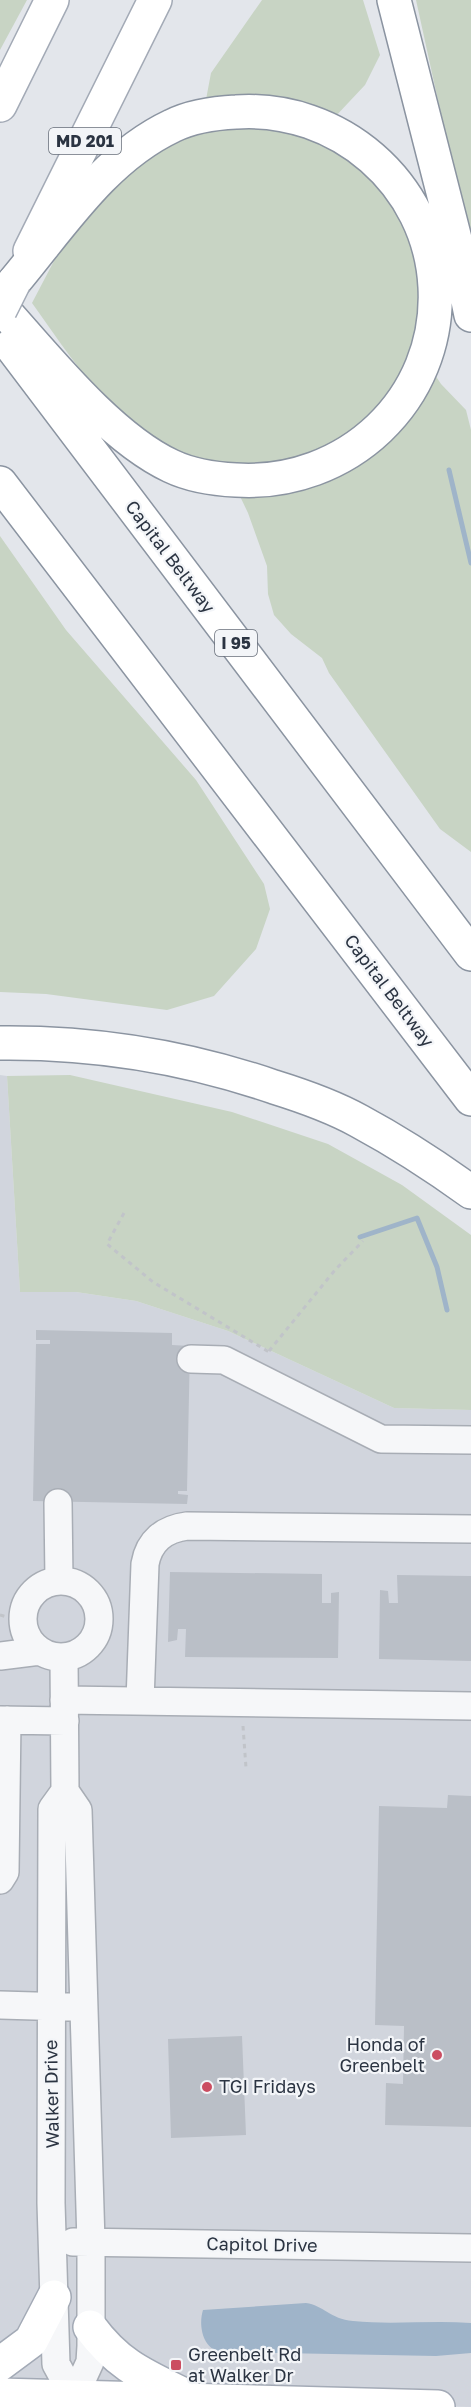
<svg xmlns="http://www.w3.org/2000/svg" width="471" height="2407" font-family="'Golos Text',sans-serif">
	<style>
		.built { fill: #d1d5dd }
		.green { fill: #c8d4c4 }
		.water { fill: #9fb4c9 }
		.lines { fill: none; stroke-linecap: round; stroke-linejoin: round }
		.stream { stroke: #9fb4c9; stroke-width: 5 }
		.building { fill: #babfc7 }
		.minor-casing { stroke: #a8adb5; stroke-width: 30 }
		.major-casing { stroke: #a3aab6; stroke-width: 36 }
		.highway-casing { stroke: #8b94a1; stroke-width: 36 }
		.path { stroke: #c1c4c9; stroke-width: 3; stroke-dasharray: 4.5 4.5; stroke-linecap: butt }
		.minor { stroke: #f6f7f9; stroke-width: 27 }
		.major { stroke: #fff; stroke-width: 33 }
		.highway { stroke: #fff; stroke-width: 33 }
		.major-bridge-casing { stroke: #a3aab6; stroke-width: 36; stroke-linecap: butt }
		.major-bridge { stroke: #fff; stroke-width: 33 }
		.poi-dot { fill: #cb4d61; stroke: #f3f5f8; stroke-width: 2 }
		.labels { text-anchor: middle; stroke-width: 4.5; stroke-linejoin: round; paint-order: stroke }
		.shield { fill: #f3f5f8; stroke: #676e79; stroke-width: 1.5 }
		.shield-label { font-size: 16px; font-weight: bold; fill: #2b3442 }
		.street-label { font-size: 18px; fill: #2b3442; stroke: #f3f5f8 }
		.poi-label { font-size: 18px; fill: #2b3442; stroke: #f3f5f8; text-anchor: start }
	</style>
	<rect width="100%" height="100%" fill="#e3e6eb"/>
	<path class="built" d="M0 1075 7 1076 20 1292H76L136 1301 228 1331 394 1408 471 1410V2407L0 2395Z"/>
	<path class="green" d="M0 0H27L0 50Z
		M262 0H363L380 55 365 85 318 135 377 182 413 241 421 282 419 311 413 342 441 384 466 410 471 430V852L440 829 329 673 322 658 291 634 274 615 268 594 267 566 248 513 227 469C209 463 188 458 171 449 109 419 70 356 32 303L66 238 114 181 157 145 201 126 211 73Z
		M416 0H471V251Z
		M0 536 66 630 196 780 264 884 270 909 256 949 214 996 167 1010 46 994 0 992Z
		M70 1075 232 1112 328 1144 402 1185 471 1235V1410L394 1408 228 1331 136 1301 76 1292H20L7 1076Z"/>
	<path class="water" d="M306 2303C323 2305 330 2319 353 2321 392 2325 432 2320 471 2323V2353L436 2356 221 2352C203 2349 198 2326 203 2310Z"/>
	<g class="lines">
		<path class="stream" d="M449 470 471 563
			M360 1237 417 1218 437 1267 447 1310"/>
	</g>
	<path class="building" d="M36 1330 172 1333V1345L190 1346 187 1491H178V1494L188 1495 187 1504 33 1501 36 1344H50V1340H36Z
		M170 1572 322 1574V1603H331V1593L339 1592 338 1658 185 1657 186 1629H178L177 1640 168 1642Z
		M397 1575 471 1576V1661L379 1659 380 1590 388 1591 389 1603H398Z
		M448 1795 471 1796V2127L385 2125 386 2083 403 2084 404 2026 375 2025 379 1806 447 1808Z
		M242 2036 246 2135 171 2138 168 2039Z"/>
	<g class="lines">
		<g class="minor-casing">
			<path id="minor" d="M191 1359 224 1360 381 1439 471 1440
				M58 1503 59 1580
				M23 1619a38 38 0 1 1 76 0a38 38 0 1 1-76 0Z
				M0 1656 40 1651
				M64 1657 65 1791 52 1809 51 2203 56 2364 74 2397
				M64 1700 471 1706
				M140 1701 145 1564C149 1541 164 1529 187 1526L471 1529
				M0 1720 65 1721
				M65 1791 78 1810 91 2242V2346L90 2362 74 2397V2407
				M0 1880 5 1872 7 1720
				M0 2005 69 2007
				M73 2242 471 2248"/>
		</g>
		<g class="major-casing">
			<path id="major" d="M0 105 52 0
				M30 251 155 0
				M90 2327C118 2365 143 2375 184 2395
				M0 2364 31 2341 54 2297
				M0 2395 438 2407"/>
		</g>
		<g class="highway-casing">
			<path id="highway" d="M394 0 455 239 471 315
				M0 306C46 357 109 437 171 466 192 476 213 479 236 480 346 487 441 400 435 287 430 183 338 105 236 112 214 113 192 116 172 126 104 158 61 226 14 282
				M11 346 471 954
				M0 483 471 1099
				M0 1043C95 1042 184 1056 274 1087 303 1096 332 1106 359 1121 398 1142 435 1166 471 1192"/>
		</g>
		<path class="path" d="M124 1213 107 1244 153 1282 269 1352
			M269 1351 335 1270 363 1241
			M0 1615 7 1617
			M243 1726 246 1768"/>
		<use href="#minor" class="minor"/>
		<use href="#major" class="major"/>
		<use href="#highway" class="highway"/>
		<g class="major-bridge-casing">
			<path id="major-bridge" d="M0 310 14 282"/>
		</g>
		<use href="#major-bridge" class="major-bridge"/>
	</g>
	<g class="poi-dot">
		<circle cx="437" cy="2055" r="6"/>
		<circle cx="207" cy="2087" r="6"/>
		<rect x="170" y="2359" width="12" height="12" rx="3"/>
	</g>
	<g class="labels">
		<g class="shield">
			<rect x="49" y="128" width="72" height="26" rx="4.5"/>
			<rect x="215" y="630" width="42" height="26" rx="4.5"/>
		</g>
		<g class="shield-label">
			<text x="85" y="147">MD 201</text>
			<text x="236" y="649">I 95</text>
		</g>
		<g class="street-label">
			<text transform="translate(170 557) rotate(53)" y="6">Capital Beltway</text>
			<text transform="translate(389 991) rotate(53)" y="6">Capital Beltway</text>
			<text transform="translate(52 2094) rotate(-91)" y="6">Walker Drive</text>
			<text transform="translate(262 2245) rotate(1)" y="6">Capitol Drive</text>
		</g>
		<g class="poi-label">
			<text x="425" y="2051" text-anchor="end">Honda of<tspan x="425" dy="21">Greenbelt</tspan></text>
			<text x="219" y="2093">TGI Fridays</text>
			<text x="188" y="2361">Greenbelt Rd<tspan x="188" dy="21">at Walker Dr</tspan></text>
		</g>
	</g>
</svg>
